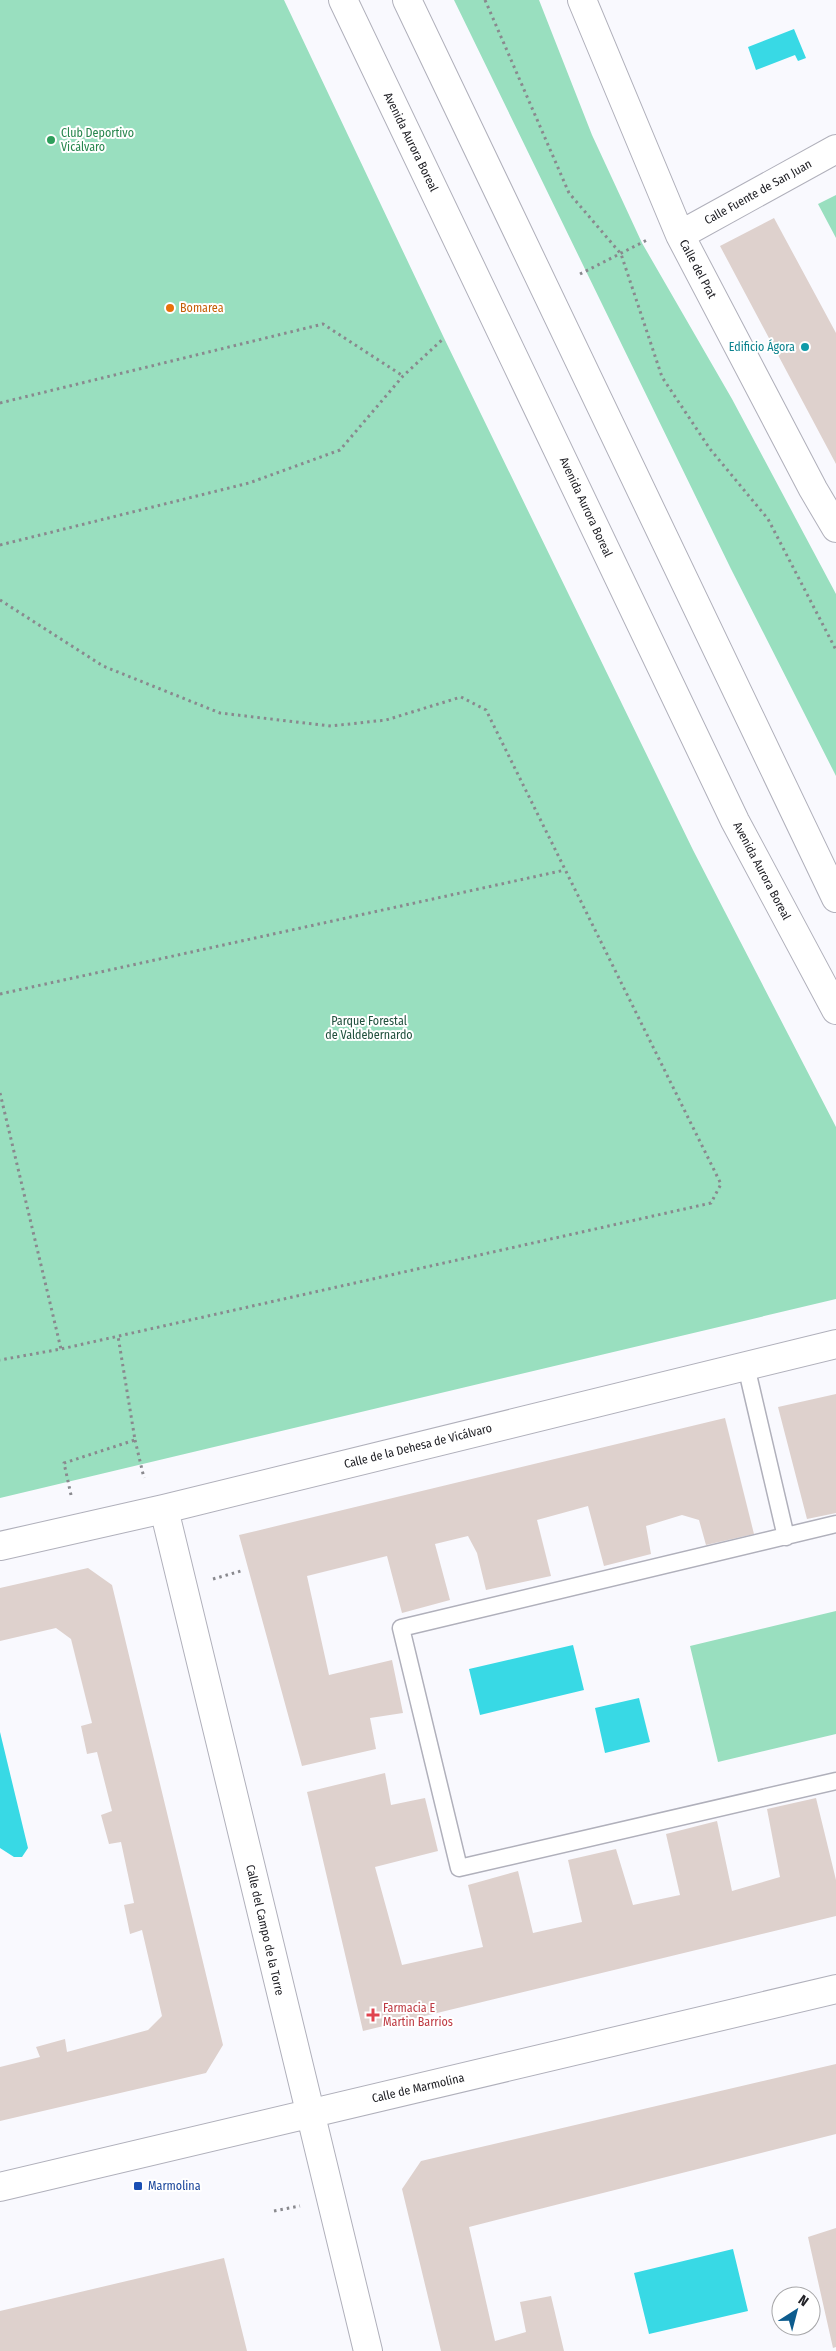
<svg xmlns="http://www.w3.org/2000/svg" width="836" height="2351" font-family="'Fira Sans Condensed',sans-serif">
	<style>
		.green { fill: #99dfbf }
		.water { fill: #38d9e5 }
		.building { fill: #ded1cd }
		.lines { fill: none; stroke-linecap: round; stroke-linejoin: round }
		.lane-casing { stroke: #b0b0bb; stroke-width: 19 }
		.street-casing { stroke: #b0b0bb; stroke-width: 30 }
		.secondary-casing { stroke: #b0b0bb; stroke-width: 30 }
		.path { stroke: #89898e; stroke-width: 3; stroke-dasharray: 2.5 4; stroke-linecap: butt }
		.lane { stroke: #fff; stroke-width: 16 }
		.street { stroke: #fff; stroke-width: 28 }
		.secondary { stroke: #fff; stroke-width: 28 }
		.leisure-dot { fill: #2e9e5b; stroke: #fff; stroke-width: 2 }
		.food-dot { fill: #e8710a; stroke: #fff; stroke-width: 2 }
		.culture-dot { fill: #0f9aa8; stroke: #fff; stroke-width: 2 }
		.health-dot { fill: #e0444e; stroke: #fff; stroke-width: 2 }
		.transit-dot { fill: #1a4fb4; stroke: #fff; stroke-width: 2 }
		.labels { text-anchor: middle; stroke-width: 4; stroke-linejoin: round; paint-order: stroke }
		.leisure-label { font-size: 12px; fill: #27864d; stroke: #fff; text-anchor: start }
		.street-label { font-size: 12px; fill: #212126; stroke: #fff }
		.food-label { font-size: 12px; fill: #c56008; stroke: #fff; text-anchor: start }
		.culture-label { font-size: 12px; fill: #0d838f; stroke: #fff; text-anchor: end }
		.park-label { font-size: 12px; fill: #20503d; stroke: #fff }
		.health-label { font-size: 12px; fill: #be3a42; stroke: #fff; text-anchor: start }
		.transit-label { font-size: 12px; fill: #164399; stroke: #fff; text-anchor: start }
	</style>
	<rect width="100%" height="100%" fill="#f9f9fe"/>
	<path class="green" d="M0 0H284L444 338 693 850 836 1127V1299L0 1498Z
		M454 0H539L592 135 642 243 732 399 836 594V776L731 569Z
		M836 195V238L818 204Z
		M836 1611V1734L718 1762 690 1646Z"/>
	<path class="water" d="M794 29 806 58 798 61 795 55 756 70 748 47Z
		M573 1645 584 1690 480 1715 469 1669Z
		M639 1698 650 1742 605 1753 595 1708Z
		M0 1732 28 1848 22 1857H14L0 1848Z
		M733 2249 748 2311 649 2334 634 2273Z"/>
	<path class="building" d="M774 218 836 333V464L720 246Z
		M836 1394V1513L807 1519 778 1407Z
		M725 1418 754 1534 706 1545 699 1520 682 1515 646 1526 651 1554 604 1566 588 1506 537 1520 551 1576 486 1590 477 1553 468 1536 435 1544 450 1600 402 1613 387 1556 307 1576 329 1675 392 1660 403 1713 370 1718 376 1749 302 1766 239 1535Z
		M88 1568 112 1585 223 2045 206 2073 0 2121V2067L40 2057 36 2047 65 2039 67 2052 148 2030 162 2016 142 1930 130 1934 124 1905 134 1903 121 1842 109 1844 101 1815 112 1811 97 1752 87 1754 81 1726 92 1723 71 1639 56 1628 0 1641V1588Z
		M385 1773 391 1805 425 1798 438 1851 375 1867 402 1965 483 1947 468 1885 518 1871 533 1933 582 1922 568 1860 616 1849 633 1905 680 1895 666 1834 717 1821 732 1891 780 1877 767 1809 816 1798 836 1880V1916L363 2031 307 1792Z
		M836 2064V2134L469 2227 495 2341 526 2332 520 2302 551 2296 564 2351H441L402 2189 421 2161Z
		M836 2228V2347L833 2348 808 2237Z
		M224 2258 247 2351H0V2311Z"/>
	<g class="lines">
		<g class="lane-casing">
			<path id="lane" d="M746 1366 786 1537
				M836 1524 401 1628 459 1868 836 1781"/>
		</g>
		<g class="street-casing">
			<path id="street" d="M582 0 680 235 813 489 836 528
				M680 235 836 149
				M164 1509 368 2351
				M0 1546 164 1509 836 1344
				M0 2187 836 1989"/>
		</g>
		<g class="secondary-casing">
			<path id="secondary" d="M343 0 735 821 836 1010
				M407 0 836 898"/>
		</g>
		<path class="path" d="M485 0 569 193 621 254 662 377 710 449 768 519 836 650
			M580 274 649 239
			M0 403 323 324 403 376
			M0 545 249 483 340 450 403 376 444 338
			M0 600 103 666 220 713 331 726 386 720 461 697 486 710 721 1184 711 1203 61 1349 0 1360
			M0 994 565 870
			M0 1093 61 1349
			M135 1440 144 1478
			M71 1495 64 1463 135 1440 118 1336
			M213 1579 241 1571
			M274 2211 300 2206"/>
		<use href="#lane" class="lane"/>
		<use href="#street" class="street"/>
		<use href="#secondary" class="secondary"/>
	</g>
	<circle class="leisure-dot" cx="51" cy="140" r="5"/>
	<circle class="food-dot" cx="170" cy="308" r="5"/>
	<circle class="culture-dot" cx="805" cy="347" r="5"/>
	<path class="health-dot" d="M370.5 2007.5h5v5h5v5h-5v5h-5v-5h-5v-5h5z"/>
	<rect class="transit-dot" x="133" y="2181" width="10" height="10" rx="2.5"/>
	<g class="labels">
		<g class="leisure-label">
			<text x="61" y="137">Club Deportivo<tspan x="61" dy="14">Vicálvaro</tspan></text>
		</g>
		<g class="street-label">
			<text transform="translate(411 142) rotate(64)" y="4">Avenida Aurora Boreal</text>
			<text transform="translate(758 192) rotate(-29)" y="4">Calle Fuente de San Juan</text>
			<text transform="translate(698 269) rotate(62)" y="4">Calle del Prat</text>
			<text transform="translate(586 507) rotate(65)" y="4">Avenida Aurora Boreal</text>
			<text transform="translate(762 871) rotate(62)" y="4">Avenida Aurora Boreal</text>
			<text transform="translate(418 1446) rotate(-14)" y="4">Calle de la Dehesa de Vicálvaro</text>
			<text transform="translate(265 1930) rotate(77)" y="4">Calle del Campo de la Torre</text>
			<text transform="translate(418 2088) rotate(-13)" y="4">Calle de Marmolina</text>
		</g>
		<g class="food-label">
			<text x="180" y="312">Bomarea</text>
		</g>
		<g class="culture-label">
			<text x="795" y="351">Edificio Ágora</text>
		</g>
		<g class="park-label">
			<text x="369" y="1025">Parque Forestal<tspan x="369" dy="14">de Valdebernardo</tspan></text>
		</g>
		<g class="health-label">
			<text x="383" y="2012">Farmacia E<tspan x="383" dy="14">Martin Barrios</tspan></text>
		</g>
		<g class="transit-label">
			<text x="148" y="2190">Marmolina</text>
		</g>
	</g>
	<g transform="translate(796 2311) rotate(36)"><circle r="24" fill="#ffffff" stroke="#a6a6a8"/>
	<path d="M0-4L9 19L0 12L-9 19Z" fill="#0d5c8e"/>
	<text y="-8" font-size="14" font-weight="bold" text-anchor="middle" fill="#212126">N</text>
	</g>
</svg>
